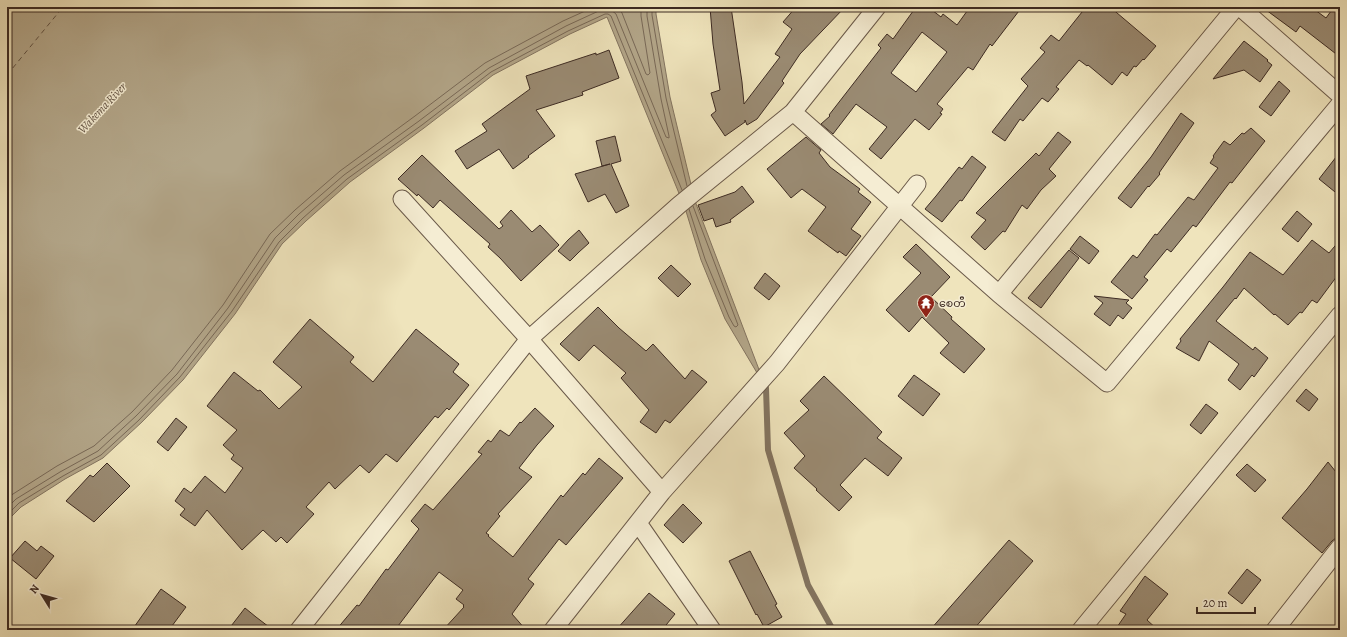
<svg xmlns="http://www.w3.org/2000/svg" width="1347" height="637" font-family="Alegreya,'Noto Sans Myanmar',serif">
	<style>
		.water { fill: #b2a588; stroke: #837460 }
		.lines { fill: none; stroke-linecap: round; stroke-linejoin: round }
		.shore { stroke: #786856; stroke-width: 1 }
		.stream { stroke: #837460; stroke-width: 6 }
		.ferry { stroke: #605041; stroke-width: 1; stroke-dasharray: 5 4; stroke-linecap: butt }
		.building { fill: #9a8b73; stroke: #3d2b23; fill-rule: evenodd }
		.street-casing { stroke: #6a5949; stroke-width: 19 }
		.street { stroke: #f5edd3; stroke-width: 17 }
		.labels { text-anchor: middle; stroke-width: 3; stroke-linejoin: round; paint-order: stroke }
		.poi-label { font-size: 11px; fill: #3d2b23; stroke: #f5edd3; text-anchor: start }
		.water-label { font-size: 12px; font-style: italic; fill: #605041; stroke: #f5edd3 }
	</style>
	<rect width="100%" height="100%" fill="#efe4bc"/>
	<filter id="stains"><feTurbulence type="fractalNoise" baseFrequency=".005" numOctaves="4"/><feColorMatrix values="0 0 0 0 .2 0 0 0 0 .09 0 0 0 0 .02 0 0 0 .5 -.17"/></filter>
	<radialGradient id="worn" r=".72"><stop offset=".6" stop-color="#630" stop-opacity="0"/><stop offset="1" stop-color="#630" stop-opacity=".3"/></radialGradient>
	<path class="water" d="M7 7H656V14L670 97 695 201 766 388 725 319 701 260 685 208 607 17 570 34 493 75 424 128 350 182 306 221 282 244 235 314 183 380 142 422 103 458 65 479 21 507 7 521Z"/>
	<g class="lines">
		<path class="shore" d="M618 7 622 13 646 74 648 75 650 73 641 16V7
			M652 7V15L666 98 687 186
			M689 209 705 259 729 317 734 326 736 327 738 325 693 206
			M7 499 13 494 57 466 94 446 132 412 172 370 223 305 270 234 295 210 340 171 415 116 485 63 563 21 594 7
			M7 508 16 499 60 472 98 451 136 416 177 374 228 308 275 238 299 214 344 175 419 121 489 68 566 26 603 9H610L616 14 666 137 669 138V136L661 99 647 16V7
			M7 515 19 503 63 476 101 455 139 420 180 377 232 311 279 242 303 218 347 179 422 125 491 72 568 31 605 14H608L611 16 682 190"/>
		<path class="stream" d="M763 381 766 388 768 450 808 585 833 630"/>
		<path class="ferry" d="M7 75 63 7"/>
	</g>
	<path class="building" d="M710 7H731L742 82 744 104 780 57 775 54 792 29 783 22 796 7H845L800 54 782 81 784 83 757 119 747 125 745 120V122L725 136 711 115 716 111 711 93 720 90 713 44Z
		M916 7H928L941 17 943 14 957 25 970 7H1022L992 46 990 44 973 70 968 67 937 104 943 109 940 113 942 114 929 130 915 119 881 159 869 149 887 127 856 104 833 134 821 124 830 116 829 115 881 48 878 45 887 34 893 39ZM922 32 947 52 916 92 891 73Z
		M1086 7H1110L1156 46 1144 60 1143 59 1136 67 1134 66 1127 76 1122 72 1112 85 1088 65 1087 66 1079 60 1056 87 1059 89 1048 102 1042 98 1023 121 1020 119 1005 141 992 132 1028 86 1021 79 1045 52 1040 48 1051 35 1059 41Z
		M1262 7H1311L1326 18 1334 7H1340V57L1300 26 1296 32Z
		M1244 41 1268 60 1267 61 1272 65 1260 82 1244 70 1213 79Z
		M609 50 619 78 582 92 583 95 536 110 555 136 528 156 529 157 513 169 499 149 467 169 455 151 487 131 482 124 530 89 526 76 596 53V55Z
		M1279 81 1290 91 1271 116 1259 107Z
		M1181 113 1194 123 1159 173 1160 174 1149 187 1148 186 1131 208 1118 198 1151 157Z
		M1251 128 1265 141 1232 183 1230 182 1196 227 1193 225 1171 252 1167 249 1144 277 1148 280 1132 299 1111 282 1133 255 1137 258 1155 234 1157 235 1188 197 1194 200 1218 168 1210 163 1214 157 1213 156 1224 141 1230 145 1242 133 1244 134Z
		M1058 132 1071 142 1049 169 1056 176 1041 190 1027 209 1022 205 1005 232 1003 231 985 250 971 237 986 220 976 213 1036 153 1039 156Z
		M615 136 621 161 611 164 629 206 616 213 605 194 588 202 575 174 610 164 602 166 596 141Z
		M806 137 821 150 819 153 830 167 860 189 858 192 871 202 851 229 861 236 846 256 839 251 838 253 808 231 826 207 802 189 791 198 767 169Z
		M1340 152V196L1319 179Z
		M422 155 499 229 503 226 500 222 511 210 532 232 540 225 559 245 521 281 500 258 488 247 490 244 440 200 433 208 418 194 417 196 398 179Z
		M972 156 986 167 962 201 960 200 942 222 925 209 936 196 959 167 962 169Z
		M742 186 754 202 730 220 731 222 716 227 713 218 704 221 698 205 735 192Z
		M1297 211 1312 224 1298 242 1282 229Z
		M579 230 589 243 579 252 570 261 558 251 568 240Z
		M1080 236 1099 251 1089 264 1070 249Z
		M1312 240 1329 253 1340 240V272L1317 303 1312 300 1302 313 1300 312 1288 325 1275 314 1274 315 1244 288 1236 299 1235 298 1216 321 1253 350 1255 347 1268 358 1254 377 1252 375 1240 390 1228 380 1239 364 1209 341 1199 361 1176 348 1181 341 1180 339 1223 287 1250 252 1283 275Z
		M916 244 950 277 931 297 952 317 951 319 985 349 964 373 940 353 949 343 922 317 909 332 886 310 921 273 903 257Z
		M1069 250 1079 258 1041 308 1028 298Z
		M671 265 691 284 678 297 658 278Z
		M765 273 780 286 769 300 754 288Z
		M1094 296 1129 300 1126 303 1132 308 1123 319 1118 315 1110 326 1094 314 1103 303Z
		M598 307 619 328 646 351 653 344 685 379 692 370 707 382 670 423 665 420 656 433 640 422 649 410 621 378 626 373 594 345 579 361 560 344Z
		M310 319 354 357 350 362 373 382 416 329 459 364 453 372 469 385 449 410 447 408 438 418 435 416 397 462 386 454 369 473 360 465 335 489 329 482 306 507 314 514 287 543 281 537 276 542 263 530 242 550 207 510 195 526 180 515 185 509 175 501 184 488 191 493 205 476 225 493 243 468 231 459 234 455 223 445 237 430 207 406 234 372 258 391 260 390 279 409 302 387 273 362Z
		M914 375 940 394 923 416 898 396Z
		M824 376 882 432 877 438 902 458 888 476 865 458 840 485 852 497 839 511 816 490 817 489 794 468 805 456 784 433 809 410 800 401Z
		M1306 389 1318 399 1309 411 1296 401Z
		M1206 404 1218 413 1201 434 1190 425Z
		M535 408 554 426 537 445 519 468 532 477 498 514 500 516 486 533 489 535 488 536 513 557 561 495 563 497 583 473 585 475 599 458 623 478 566 545 559 539 528 579 534 584 512 614 526 630H443L464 607 463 606 464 605 456 599 463 590 439 572 395 630H336L357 605 359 606 386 569 388 570 419 529 411 521 425 504 433 510 482 454 478 452 488 440 491 442 500 430 509 436 520 422 521 423Z
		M176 418 187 427 168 451 157 442Z
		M1328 462 1340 477V537L1336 538 1332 541 1322 553 1282 518 1307 489Z
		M107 463 130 486 94 522 66 501 90 475 93 477Z
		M1247 464 1266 480 1255 492 1236 475Z
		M683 504 702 523 683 543 664 525Z
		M1009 540 1033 561 973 630H930Z
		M25 541 37 551 41 546 54 556 36 579 10 558Z
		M750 551 777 604 775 605 782 617 764 627 757 614 756 615 729 561Z
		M1247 569 1261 580 1242 604 1228 593Z
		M1145 576 1168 594 1147 620 1158 630H1115L1126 614 1120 611Z
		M161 589 186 607 169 630H132Z
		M649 593 675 614 662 630H616Z
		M245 608 256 617 273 630H228Z"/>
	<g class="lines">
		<g class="street-casing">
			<path id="street" d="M1240 7 1340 95
				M793 112 999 294 1107 383 1340 104
				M402 199 529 339 662 492
				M999 294 1236 7
				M638 523 712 630
				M299 630 529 339 679 205 793 112 877 7
				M553 630 662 492 777 363 917 184
				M1081 630 1340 315
				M1275 630 1340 547"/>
		</g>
		<use href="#street" class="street"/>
	</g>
	<defs>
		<g id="temple-pin" transform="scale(0.9)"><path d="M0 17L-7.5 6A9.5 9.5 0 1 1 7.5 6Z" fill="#8f2418" stroke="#f5edd3"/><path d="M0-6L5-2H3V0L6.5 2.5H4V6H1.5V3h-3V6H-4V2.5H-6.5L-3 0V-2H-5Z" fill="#fff"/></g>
	</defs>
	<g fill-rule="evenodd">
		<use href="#temple-pin" x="926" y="303"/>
	</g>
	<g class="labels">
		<g class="poi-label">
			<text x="939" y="307">စေတီ</text>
		</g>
		<g class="water-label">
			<text transform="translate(102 108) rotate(-47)" y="4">Wakema River</text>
		</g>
	</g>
	<rect width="1347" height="637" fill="none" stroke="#efe4bc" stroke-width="24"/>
	<rect x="8" y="8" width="1331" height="621" fill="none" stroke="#3d2b23" stroke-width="2"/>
	<rect x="12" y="12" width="1323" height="613" fill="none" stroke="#3d2b23"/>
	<g transform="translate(42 595) rotate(307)" stroke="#f5edd3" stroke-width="3" paint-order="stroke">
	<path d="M0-3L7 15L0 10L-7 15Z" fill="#3d2b23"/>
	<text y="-6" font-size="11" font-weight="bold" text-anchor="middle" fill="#3d2b23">N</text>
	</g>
	<path d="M1197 607v6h58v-6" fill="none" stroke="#3d2b23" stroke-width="2"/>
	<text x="1203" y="607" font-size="12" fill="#3d2b23" stroke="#f5edd3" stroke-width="3" paint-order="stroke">20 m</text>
	<rect width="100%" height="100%" filter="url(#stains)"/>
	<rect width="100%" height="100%" fill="url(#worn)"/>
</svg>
